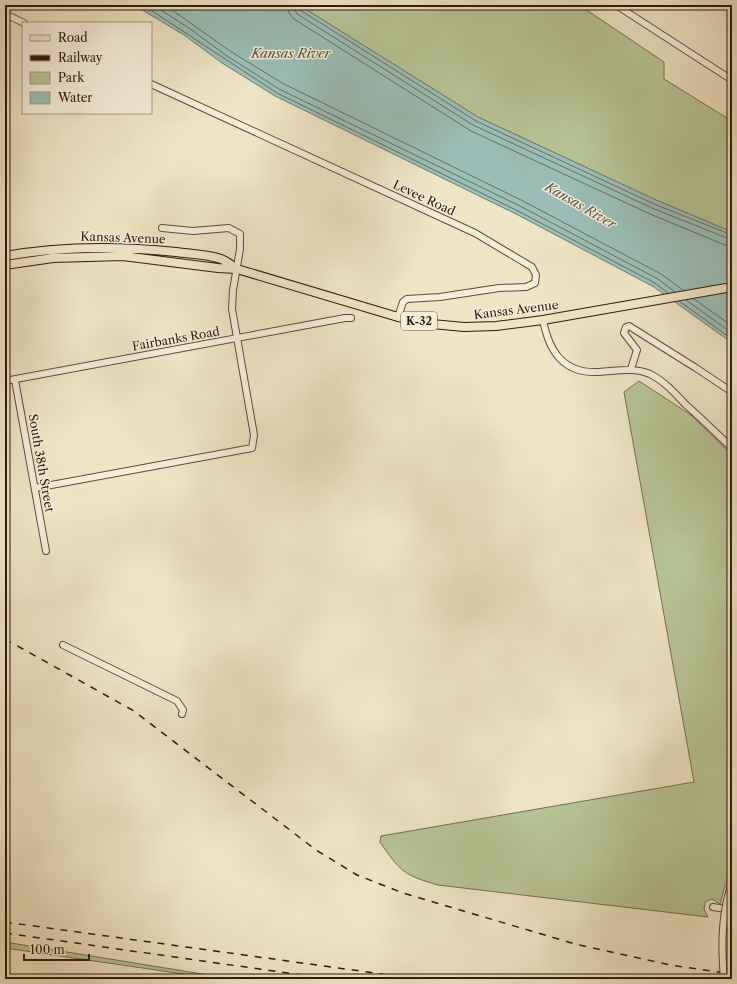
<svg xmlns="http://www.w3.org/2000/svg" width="737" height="984" font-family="'Libre Caslon Text',serif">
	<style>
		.green { fill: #b8c596; stroke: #766e4e }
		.water { fill: #9abfb7; stroke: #717c71 }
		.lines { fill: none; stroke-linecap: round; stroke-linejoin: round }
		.shore { stroke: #666c5f; stroke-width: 1 }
		.minor-casing { stroke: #624b36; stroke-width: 8 }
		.major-casing { stroke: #331807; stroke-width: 10 }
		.minor { stroke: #f5eed9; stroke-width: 6 }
		.major { stroke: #efe5c5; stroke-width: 8 }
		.rail { stroke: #331807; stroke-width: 1.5; stroke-dasharray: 7 7; stroke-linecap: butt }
		.minor-bridge-casing { stroke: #624b36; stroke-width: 8; stroke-linecap: butt }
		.minor-bridge { stroke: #f5eed9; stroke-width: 6 }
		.labels { text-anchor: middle; stroke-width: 3; stroke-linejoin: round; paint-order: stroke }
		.shield { fill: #f5eed9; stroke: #6d5846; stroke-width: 1 }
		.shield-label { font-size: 11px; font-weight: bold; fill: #331807 }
		.street-label { font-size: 12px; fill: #331807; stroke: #f5eed9 }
		.water-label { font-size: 13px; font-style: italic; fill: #575245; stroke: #f5eed9 }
	</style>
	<rect width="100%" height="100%" fill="#efe5c5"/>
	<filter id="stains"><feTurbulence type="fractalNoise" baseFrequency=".005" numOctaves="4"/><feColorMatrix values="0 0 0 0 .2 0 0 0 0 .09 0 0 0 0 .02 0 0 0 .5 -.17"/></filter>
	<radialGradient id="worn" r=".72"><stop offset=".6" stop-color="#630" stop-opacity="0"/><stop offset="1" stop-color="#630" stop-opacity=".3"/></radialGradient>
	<path class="green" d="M299 5H579L664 62V79L732 121V232L656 200 478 117Z
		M639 381 691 415 732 455V869L724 889 720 904 712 899 705 902 704 909 708 917 438 885C403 875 400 871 380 842L381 836 694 782 624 392Z
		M5 942 233 979H218L5 948Z"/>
	<path class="water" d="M134 5H299L478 117 656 200 732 232V343L654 287 516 214 275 96 222 63 184 35Z"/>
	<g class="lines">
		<path class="shore" d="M143 5 277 93 518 211 655 283 668 293
			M153 5 189 28 227 56 279 89 520 206 658 279 675 292
			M165 5 230 51 282 83 523 201 661 274 683 290
			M287 5 289 13 294 19 471 131 650 214 725 245 732 246
			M293 5 297 14 473 125 652 208 732 240
			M298 5 300 10 476 121 654 204 732 235
			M694 299 732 326
			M686 300 732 333
			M679 301 732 339"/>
		<g class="minor-casing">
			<path id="minor" d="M616 5 732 80
				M5 14 24 23
				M151 84 475 233 532 267 536 275 535 283 526 287 499 288 440 297 407 299 403 302 398 317
				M543 320C549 351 563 374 599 372 617 371 633 367 650 374 664 381 675 393 685 404 701 418 716 433 732 448
				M631 369 637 350 624 333 626 327 629 326 696 368 732 392
				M15 380 46 551
				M5 381 345 318H351
				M35 488 252 448 254 435 232 309 233 290 240 249V234L229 228 193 231 162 228
				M63 645 177 701 183 710 182 714
				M713 907 732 910"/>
		</g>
		<g class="major-casing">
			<path id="major" d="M5 256C61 246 119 246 176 252 190 254 207 254 221 259 227 261 232 266 237 269L398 317 432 324 464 327 496 326 543 320 732 287
				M5 265 53 258 123 256 218 268 236 269"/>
		</g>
		<use href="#minor" class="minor"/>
		<use href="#major" class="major"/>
		<path class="rail" d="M5 639 134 711 316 850 357 875 403 893 575 944 670 965 732 974
			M5 922 418 979
			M5 933 330 979"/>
		<g class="minor-bridge-casing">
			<path id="minor-bridge" d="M724 979C721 947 721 913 732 883"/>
		</g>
		<use href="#minor-bridge" class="minor-bridge"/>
	</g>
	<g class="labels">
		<rect class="shield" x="401" y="312" width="36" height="18" rx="3"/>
		<g class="shield-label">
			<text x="419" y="325">K-32</text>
		</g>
		<g class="street-label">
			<text transform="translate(424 198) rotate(25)" y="4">Levee Road</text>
			<text transform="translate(123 238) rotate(2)" y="4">Kansas Avenue</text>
			<text transform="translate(516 310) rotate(-7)" y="4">Kansas Avenue</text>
			<text transform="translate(176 339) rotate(-10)" y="4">Fairbanks Road</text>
			<text transform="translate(41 463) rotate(80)" y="4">South 38th Street</text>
		</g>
		<g class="water-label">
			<text x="291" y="58">Kansas River</text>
			<text transform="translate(581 205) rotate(30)" y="5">Kansas River</text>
		</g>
	</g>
	<rect width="737" height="984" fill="none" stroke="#efe5c5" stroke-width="20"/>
	<rect x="6" y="6" width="725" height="972" fill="none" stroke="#331807" stroke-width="2"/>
	<rect x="10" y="10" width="717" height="964" fill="none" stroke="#331807"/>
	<rect x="22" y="22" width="130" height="92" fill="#f5eed9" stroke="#a79885"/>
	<rect x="30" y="35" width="20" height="6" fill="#efe5c5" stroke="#a79885"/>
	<text x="58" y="42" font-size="12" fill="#331807">Road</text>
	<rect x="30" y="55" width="20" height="6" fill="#331807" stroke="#a79885"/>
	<text x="58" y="62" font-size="12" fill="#331807">Railway</text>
	<rect x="30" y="72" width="20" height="12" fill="#b8c596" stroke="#a79885"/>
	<text x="58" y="82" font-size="12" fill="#331807">Park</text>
	<rect x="30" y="92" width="20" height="12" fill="#9abfb7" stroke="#a79885"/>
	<text x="58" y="102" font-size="12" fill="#331807">Water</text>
	<path d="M24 954v6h65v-6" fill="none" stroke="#331807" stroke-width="2"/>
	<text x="30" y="954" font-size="12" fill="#331807" stroke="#f5eed9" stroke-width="3" paint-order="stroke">100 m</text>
	<rect width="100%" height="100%" filter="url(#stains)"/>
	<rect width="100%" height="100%" fill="url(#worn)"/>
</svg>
